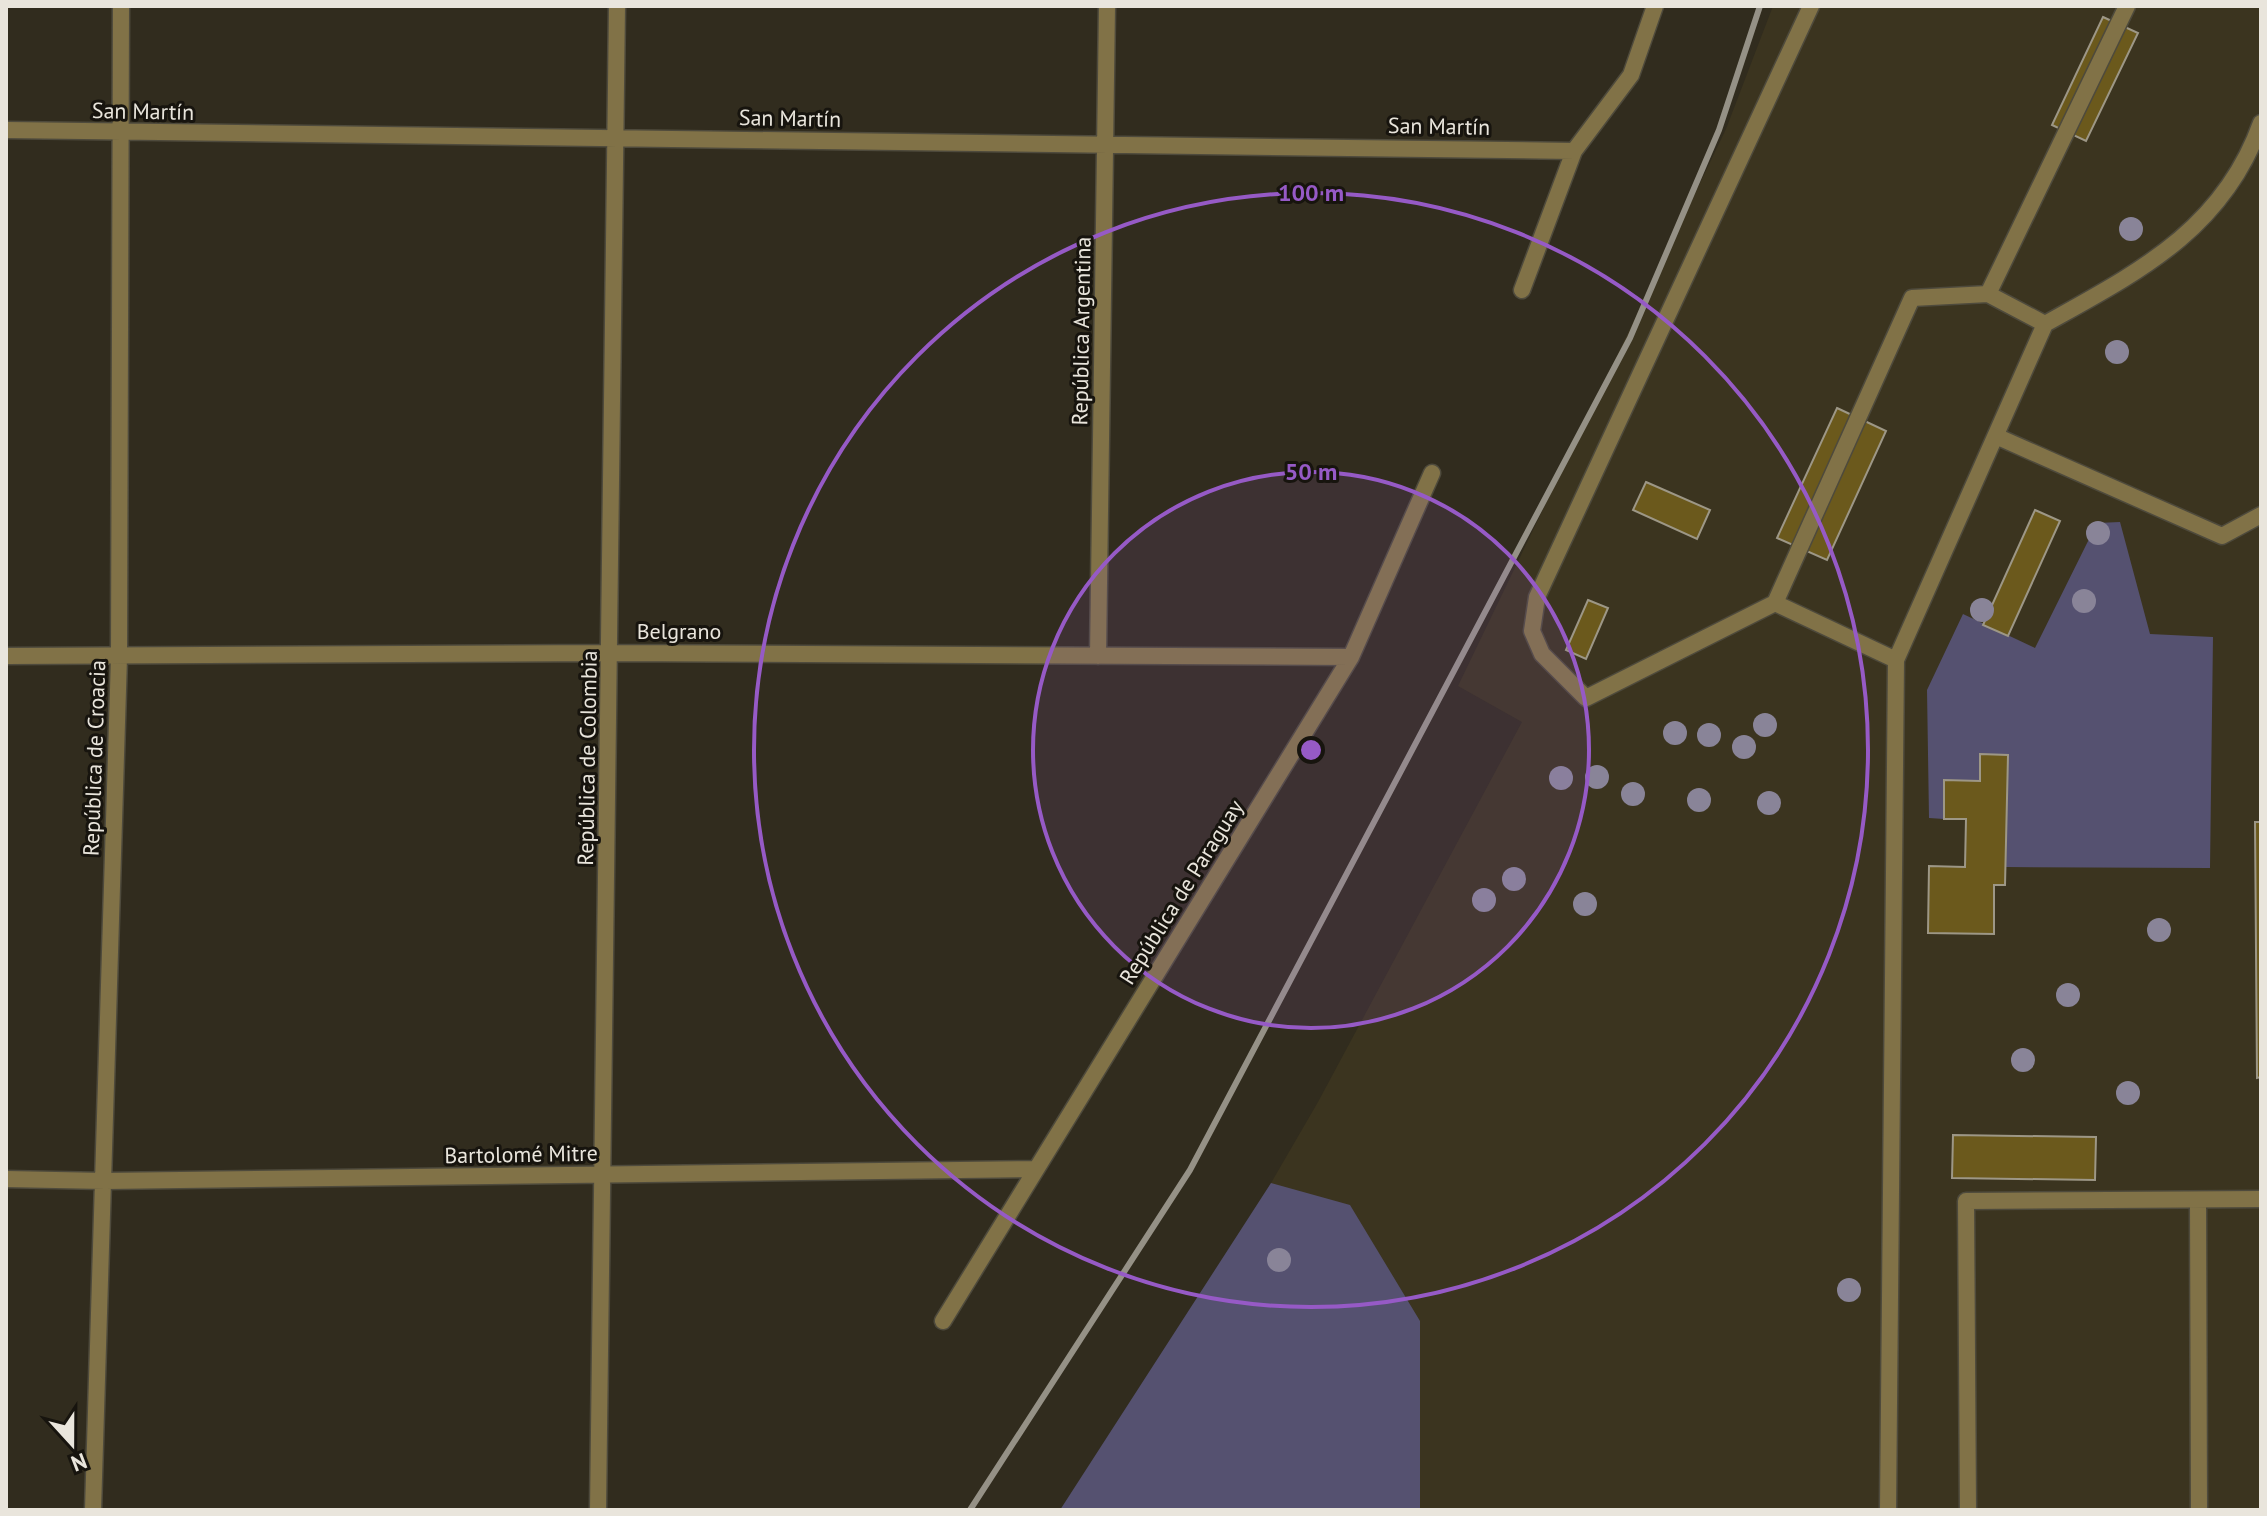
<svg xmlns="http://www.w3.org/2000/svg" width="2267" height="1516" font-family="'PT Sans',sans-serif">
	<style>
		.built { fill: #3b341f }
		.green { fill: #555170 }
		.building { fill: #6b591c; stroke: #9d9786; stroke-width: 2 }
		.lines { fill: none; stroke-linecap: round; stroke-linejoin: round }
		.lane-casing { stroke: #4e4a3c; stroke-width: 19 }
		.street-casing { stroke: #4e4a3c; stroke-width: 19 }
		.lane { stroke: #817247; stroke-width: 16 }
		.street { stroke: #817247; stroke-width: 16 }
		.rail { stroke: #959186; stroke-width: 6 }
		.tree { fill: #898498 }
		.ring { fill: none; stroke: #965ac6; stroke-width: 4 }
		.labels { text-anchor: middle; stroke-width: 6; stroke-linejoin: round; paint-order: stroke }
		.street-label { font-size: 22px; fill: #e9e5dc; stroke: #17140e }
		.centre { fill: #965ac6; stroke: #17140e; stroke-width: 4 }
		.ring-label { font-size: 24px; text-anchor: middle; font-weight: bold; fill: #965ac6; stroke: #17140e; stroke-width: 6; stroke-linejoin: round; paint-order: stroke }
	</style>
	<rect width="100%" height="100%" fill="#312c1e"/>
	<path class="built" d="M1773 6H2261V1510H1069L1154 1385 1318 1102 1522 722 1458 686 1726 129Z"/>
	<path class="green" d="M2120 522 2150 634 2213 637 2210 868 2006 867 2007 755 1980 754V781L1944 780V819L1929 818 1927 690 1963 614 2035 648 2097 523Z
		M1271 1183 1350 1205 1420 1321V1510H1060Z"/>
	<path class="building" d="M2103 17 2138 33 2086 141 2052 125Z
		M1837 408 1886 431 1827 560 1777 538Z
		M1646 482 1710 510 1697 539 1633 510Z
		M2035 510 2060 521 2008 636 1983 625Z
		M1588 600 1608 608 1586 659 1566 650Z
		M1980 754 2008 755 2005 885H1994V934L1928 933 1929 866 1965 867 1966 819H1944V780L1980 781Z
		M2255 822H2261V1077L2257 1078Z
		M1953 1135 2096 1137 2095 1180 1952 1178Z"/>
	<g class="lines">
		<g class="lane-casing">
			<path id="lane" d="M1988 294 2127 6
				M2045 324C2138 272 2223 230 2261 123
				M1998 437 2222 536 2261 515
				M1775 603 1586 698 1542 654 1532 631 1537 597 1811 6
				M2198 1201 2199 1510
				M1888 1510 1896 660 2045 324 1988 294 1912 298 1775 603 1896 660
				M1968 1510 1966 1201 2261 1199"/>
		</g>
		<g class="street-casing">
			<path id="street" d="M6 130 1574 151
				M1522 290 1574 151 1631 75 1655 6
				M6 656 610 653 1351 657
				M1098 656 1107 6
				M6 1179 105 1181 1036 1169
				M943 1321 1351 657 1432 473
				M93 1510 119 657 121 6
				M598 1510 617 6"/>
		</g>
		<use href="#lane" class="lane"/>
		<use href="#street" class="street"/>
		<path class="rail" d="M970 1510 1190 1170 1630 338 1719 130 1760 6"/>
	</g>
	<g class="tree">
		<circle cx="2131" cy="229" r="12"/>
		<circle cx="2117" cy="352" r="12"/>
		<circle cx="2098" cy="533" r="12"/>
		<circle cx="2084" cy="601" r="12"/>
		<circle cx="1982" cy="610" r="12"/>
		<circle cx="1765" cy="725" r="12"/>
		<circle cx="1675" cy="733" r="12"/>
		<circle cx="1709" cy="735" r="12"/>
		<circle cx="1744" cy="747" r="12"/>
		<circle cx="1597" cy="777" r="12"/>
		<circle cx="1561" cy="778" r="12"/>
		<circle cx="1633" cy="794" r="12"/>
		<circle cx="1699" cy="800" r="12"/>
		<circle cx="1769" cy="803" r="12"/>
		<circle cx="1514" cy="879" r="12"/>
		<circle cx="1484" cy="900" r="12"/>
		<circle cx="1585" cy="904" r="12"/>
		<circle cx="2159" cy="930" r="12"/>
		<circle cx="2068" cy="995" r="12"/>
		<circle cx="2023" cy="1060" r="12"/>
		<circle cx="2128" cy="1093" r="12"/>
		<circle cx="1279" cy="1260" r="12"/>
		<circle cx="1849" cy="1290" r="12"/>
	</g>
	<circle cx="1311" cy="750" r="278" fill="#965ac6" fill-opacity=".12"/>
	<g class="ring">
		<circle cx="1311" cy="750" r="278"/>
		<circle cx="1311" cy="750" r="557"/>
	</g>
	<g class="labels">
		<g class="street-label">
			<text transform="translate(143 111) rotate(1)" y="8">San Martín</text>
			<text transform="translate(790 118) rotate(1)" y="8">San Martín</text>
			<text transform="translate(1439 126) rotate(1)" y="8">San Martín</text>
			<text transform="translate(1081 331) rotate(-89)" y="8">República Argentina</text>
			<text x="679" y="639">Belgrano</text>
			<text transform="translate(94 758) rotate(-88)" y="8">República de Croacia</text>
			<text transform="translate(587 758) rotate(-89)" y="8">República de Colombia</text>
			<text transform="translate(1181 892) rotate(-58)" y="8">República de Paraguay</text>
			<text transform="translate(521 1154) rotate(-1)" y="8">Bartolomé Mitre</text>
		</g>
	</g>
	<circle cx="1311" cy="750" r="12" class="centre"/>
	<g class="ring-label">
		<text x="1311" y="201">100 m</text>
		<text x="1311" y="480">50 m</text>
	</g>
	<rect width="2267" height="1516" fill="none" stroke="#e9e5dc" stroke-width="16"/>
	<g transform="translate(72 1444) rotate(159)" stroke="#17140e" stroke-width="6" paint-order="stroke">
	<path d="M0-6L14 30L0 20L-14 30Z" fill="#e9e5dc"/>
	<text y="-12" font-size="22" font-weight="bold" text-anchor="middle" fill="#e9e5dc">N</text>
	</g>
</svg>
